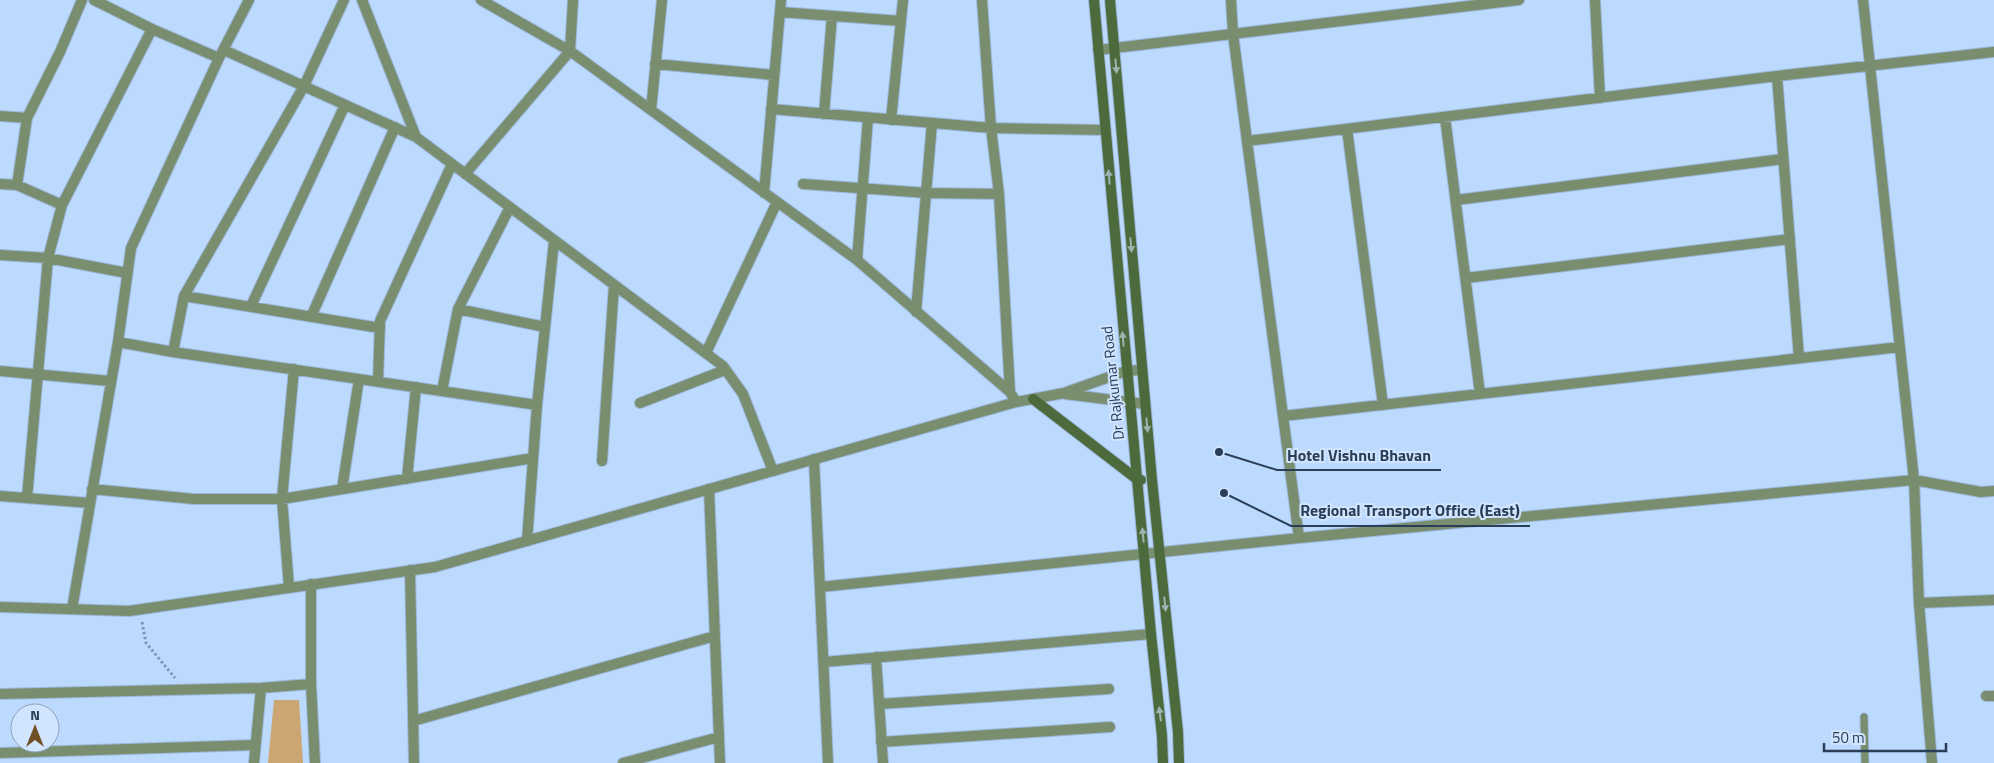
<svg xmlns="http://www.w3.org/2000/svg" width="1994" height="763" font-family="'Titillium Web',sans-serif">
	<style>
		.green { fill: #cba672 }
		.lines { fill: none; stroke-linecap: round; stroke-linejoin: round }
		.service-casing { stroke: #9cb7d9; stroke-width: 9 }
		.minor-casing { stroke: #9cb7d9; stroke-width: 12 }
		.tertiary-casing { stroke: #9cb7d9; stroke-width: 12 }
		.secondary-casing { stroke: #9cb7d9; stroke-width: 12 }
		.path { stroke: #7d96b6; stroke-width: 3; stroke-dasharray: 2.5 2.5; stroke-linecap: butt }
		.service { stroke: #798e6f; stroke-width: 7 }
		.minor { stroke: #798e6f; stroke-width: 10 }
		.tertiary { stroke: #798e6f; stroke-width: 10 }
		.secondary { stroke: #4d6a3d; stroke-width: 10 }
		.oneway { fill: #9db4b1 }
		.labels { text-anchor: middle; stroke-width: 4; stroke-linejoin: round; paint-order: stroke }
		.street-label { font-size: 15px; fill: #2a3e57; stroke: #d2e5fe }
		.leader { fill: none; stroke: #2a3e57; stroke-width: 2 }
		.callout-dot { fill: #2a3e57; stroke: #d2e5fe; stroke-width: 2 }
		.callout-label { font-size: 16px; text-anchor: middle; font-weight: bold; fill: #2a3e57; stroke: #d2e5fe; stroke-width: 4; stroke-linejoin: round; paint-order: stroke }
	</style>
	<rect width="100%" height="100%" fill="#bcd9fe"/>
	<path class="green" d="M274 700H299L303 763H268Z"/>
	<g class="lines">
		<g class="service-casing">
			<path id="service" d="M1864 717 1865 763"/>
		</g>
		<g class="minor-casing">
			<path id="minor" d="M94 0 152 29 219 58
				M362 0 416 137
				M481 0 570 51 857 260 1010 392 1016 402
				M982 0 991 128 999 194 1010 392
				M1231 0 1233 34 1299 538
				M1595 0 1600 98
				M1863 0 1914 480 1919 603 1932 763
				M780 12 901 21
				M224 50 416 137 723 366 743 394 773 471
				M655 64 774 75
				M1777 76 1799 358
				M771 109 991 128 1105 130
				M651 110 662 0
				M824 114 832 16
				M0 116 27 118
				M1445 117 1480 394
				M891 120 903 0
				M1347 129 1383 405
				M1247 141 1777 76 1994 52
				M465 174 570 51 573 0
				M0 184 17 185 62 205
				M803 184 927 193 999 194
				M17 185 27 118 60 52 82 0
				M764 193 781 0
				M1456 200 1783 159
				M0 255 48 258 127 273
				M857 260 868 118
				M1466 278 1790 239
				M184 296 380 328
				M251 306 345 105
				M458 309 545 327
				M916 312 932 123
				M311 317 395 127
				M118 342 173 352 537 405
				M173 352 184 296 304 86 344 0
				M706 353 777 202
				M0 371 110 381
				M378 381 380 321 452 164
				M442 391 458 309 510 207
				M640 403 725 370
				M1283 416 1900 347
				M814 459 828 763
				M602 461 614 285
				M407 479 416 387
				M92 489 194 499H282L533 458
				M342 489 359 379
				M709 489 720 763
				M0 496 90 503
				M27 498 48 258 62 205 152 29
				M527 541 537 405 554 241
				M410 570 414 763
				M311 584V684L315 763
				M289 587 282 499 294 369
				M820 587 1299 538 1914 480 1981 492 1994 491
				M1919 603 1994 600
				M72 609 118 342 131 248 219 58 249 0
				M876 657 883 763
				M824 662 1151 634
				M0 694 261 688 311 684
				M1986 696H1994
				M879 704 1109 689
				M413 721 715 636
				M881 742 1110 727
				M0 753 255 745
				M254 763 261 688
				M623 763 719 737"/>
		</g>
		<g class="tertiary-casing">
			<path id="tertiary" d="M1098 50 1519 0
				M1065 394 1145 404
				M0 607 129 611 435 567 1016 402 1064 393 1126 371 1142 370"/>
		</g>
		<g class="secondary-casing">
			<path id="secondary" d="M1094 0 1151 634 1162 736 1163 763
				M1110 0 1152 480 1178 732 1179 763
				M1033 399 1138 480H1141"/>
		</g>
		<path class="path" d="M142 622 146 643 175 678"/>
		<use href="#service" class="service"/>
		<use href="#minor" class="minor"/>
		<use href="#tertiary" class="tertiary"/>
		<use href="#secondary" class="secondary"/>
	</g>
	<defs><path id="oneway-solid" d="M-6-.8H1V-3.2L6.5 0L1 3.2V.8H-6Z" transform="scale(1.25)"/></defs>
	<g class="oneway">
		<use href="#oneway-solid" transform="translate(1116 66) rotate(85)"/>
		<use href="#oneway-solid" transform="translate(1109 177) rotate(-95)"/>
		<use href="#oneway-solid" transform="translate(1131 245) rotate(85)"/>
		<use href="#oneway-solid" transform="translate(1123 339) rotate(-95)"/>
		<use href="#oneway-solid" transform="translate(1147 425) rotate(85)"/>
		<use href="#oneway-solid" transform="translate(1143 535) rotate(-95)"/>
		<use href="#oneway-solid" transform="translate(1165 604) rotate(84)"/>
		<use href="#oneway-solid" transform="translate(1160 714) rotate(-97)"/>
	</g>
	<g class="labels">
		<g class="street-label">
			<text transform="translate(1113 383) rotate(-96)" y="5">Dr Rajkumar Road</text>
		</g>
	</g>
	<path class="leader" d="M1219 452L1277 470H1441M1224 493L1291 526H1530"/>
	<g class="callout-dot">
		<circle cx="1219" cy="452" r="5"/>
		<circle cx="1224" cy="493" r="5"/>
	</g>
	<g class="callout-label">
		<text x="1359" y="461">Hotel Vishnu Bhavan</text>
		<text x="1410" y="516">Regional Transport Office (East)</text>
	</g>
	<g transform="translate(35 728)"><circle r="24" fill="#d2e5fe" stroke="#8fa2bb"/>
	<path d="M0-4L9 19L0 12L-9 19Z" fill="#6f5125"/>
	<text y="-8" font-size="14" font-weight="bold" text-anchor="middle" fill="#2a3e57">N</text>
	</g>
	<path d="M1824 743v8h122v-8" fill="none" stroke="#2a3e57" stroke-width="2.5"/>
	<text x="1832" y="743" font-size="15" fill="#2a3e57" stroke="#d2e5fe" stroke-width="4" paint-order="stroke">50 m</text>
</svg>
